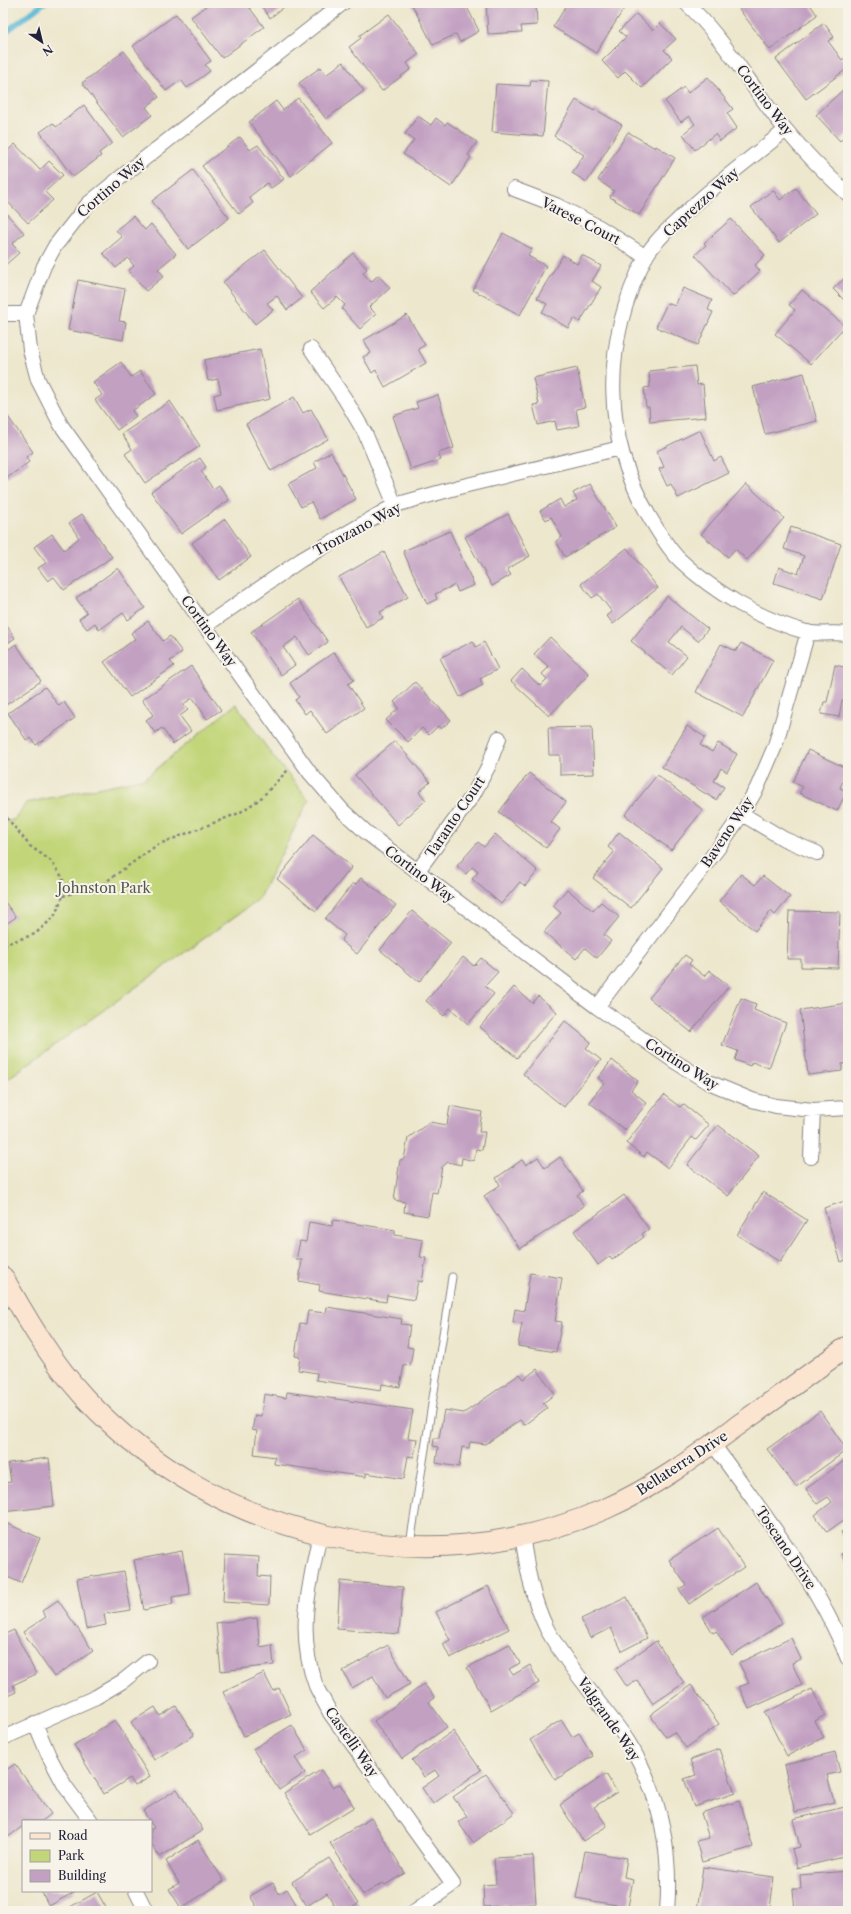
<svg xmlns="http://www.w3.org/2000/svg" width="851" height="1914" font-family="'Libre Caslon Text',serif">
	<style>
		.green { fill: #c2d679; stroke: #727c5a }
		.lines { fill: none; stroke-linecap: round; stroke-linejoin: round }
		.stream { stroke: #56b7d4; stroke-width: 5.5 }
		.building { fill: #c2a0c2 }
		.lane-casing { stroke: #888484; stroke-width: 9 }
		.street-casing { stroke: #888484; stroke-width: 16 }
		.secondary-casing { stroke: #888484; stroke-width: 22 }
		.path { stroke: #888484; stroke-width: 2.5; stroke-dasharray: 3 3; stroke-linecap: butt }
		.lane { stroke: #fff; stroke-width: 7 }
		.street { stroke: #fff; stroke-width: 14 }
		.secondary { stroke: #fce5d0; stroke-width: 20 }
		.labels { text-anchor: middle; stroke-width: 4; stroke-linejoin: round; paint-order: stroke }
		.street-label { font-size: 14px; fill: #22223b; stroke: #f7f3e8 }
		.park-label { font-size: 14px; fill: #52584e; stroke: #f7f3e8 }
	</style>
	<rect width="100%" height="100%" fill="#f7f3e8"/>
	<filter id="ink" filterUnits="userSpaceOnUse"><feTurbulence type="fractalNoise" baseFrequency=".025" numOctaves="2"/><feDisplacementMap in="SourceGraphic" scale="8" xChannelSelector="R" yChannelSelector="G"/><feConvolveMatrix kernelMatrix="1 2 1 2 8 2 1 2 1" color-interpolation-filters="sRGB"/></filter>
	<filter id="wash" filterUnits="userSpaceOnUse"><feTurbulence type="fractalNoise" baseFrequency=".012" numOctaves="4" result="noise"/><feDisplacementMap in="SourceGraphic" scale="16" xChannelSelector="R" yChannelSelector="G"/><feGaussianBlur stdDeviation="0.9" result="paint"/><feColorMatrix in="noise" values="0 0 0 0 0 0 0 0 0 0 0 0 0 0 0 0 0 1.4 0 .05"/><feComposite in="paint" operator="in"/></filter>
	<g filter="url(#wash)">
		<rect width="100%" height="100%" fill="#ede7cd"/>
		<path class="green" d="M236 704 272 755 309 800 258 900 3 1082V823L15 819 26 803 145 778Z"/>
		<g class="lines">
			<path class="stream" d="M3 34 44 3"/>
		</g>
		<g id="blocks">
			<path class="building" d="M210 3H246L264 27 222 58 191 17Z
				M259 3H289L270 18Z
				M411 3H465L479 31 460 42 456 34 433 45Z
				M486 3H536L537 25 521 26 522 32 488 34Z
				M568 3H619L625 7 596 53 553 27Z
				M748 3H800L801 4 809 3 817 15 770 50 739 9Z
				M176 14 211 61 205 65 210 71 187 88 181 80 166 91 133 46Z
				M389 14 419 54 407 63 411 69 382 91 349 47 361 38 359 36Z
				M636 14 653 30 660 23 676 39 664 50 672 58 642 88 625 71 618 78 602 61 626 37 619 31Z
				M824 23 834 37 828 41 842 60 847 56 848 58V68L806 99 776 59Z
				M124 51 159 97 146 107 152 115 123 137 82 83Z
				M343 62 364 91 326 119 299 83 321 67 326 75Z
				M708 77 733 109 727 113 737 128 720 141 715 134 695 150 683 134 695 124 689 116 681 122 665 101 684 87 688 93Z
				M531 80 548 81 543 136 492 132 496 84 530 86Z
				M848 85V133L840 141 816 115Z
				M298 98 332 143 291 176 249 122 276 101 283 110Z
				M576 100 594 111 595 109 622 125 587 182 572 173 584 155 554 136Z
				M84 105 112 143 99 153 101 156 73 177 40 132 53 123 56 127Z
				M418 116 431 125 436 118 445 125 447 122 477 142 468 155 471 157 451 187 403 154 414 140 405 134Z
				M628 132 655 148 656 146 675 158 639 215 610 197 614 191 598 180Z
				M240 137 250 150 258 145 284 179 271 188 267 183 249 197 253 203 239 214 202 166Z
				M15 144 40 170 49 161 63 175 45 192 53 200 28 223 3 197V168L6 165 3 162V155Z
				M193 170 229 218 188 249 152 201Z
				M796 188 816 214 779 243 751 207 773 190 780 200Z
				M3 210 24 233 12 244 20 252 3 267Z
				M133 216 145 230 151 224 176 254 158 269 164 276 146 291 128 271 134 266 128 258 116 268 103 253 122 237 116 230Z
				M731 219 765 255 755 265 760 271 733 296 695 255 706 245 704 243Z
				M503 233 532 249 528 256 546 266 520 315 473 290Z
				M265 250 302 298 287 310 277 296 267 303 273 310 255 324 223 282Z
				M353 253 367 269 363 273 371 282 378 275 390 288 369 307 376 314 360 329 342 309 345 305 337 297 324 308 310 292Z
				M563 255 577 264 582 255 601 266 592 281 601 287 580 322 574 318 568 328 542 312 547 304 537 298Z
				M848 275V304L833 289Z
				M78 280 125 289 119 321 126 322 123 340 68 330Z
				M683 288 712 300 708 310 713 312 698 345 656 327 667 303 675 306Z
				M802 290 845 326 811 364 775 334 795 310 789 305Z
				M407 315 425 345 418 349 426 363 385 387 376 370 372 373 363 357 371 353 364 340Z
				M260 349 270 399 217 410 214 395 221 393 218 379 208 381 204 360Z
				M121 362 131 377 140 371 156 394 132 411 136 416 117 430 95 400 102 395 93 382Z
				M695 366 697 385 703 384 706 417 650 422 649 407H646L644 388 650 387 649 371Z
				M577 368 585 407 576 409 579 426 557 430 555 421 538 425 533 405 539 404 533 378Z
				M804 373 817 421 765 434 753 387Z
				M438 395 454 448 438 453 441 460 411 470 393 416 418 408 416 402Z
				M294 397 303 413 311 409 328 439 271 471 246 424Z
				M170 401 200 446 145 483 125 454 132 449 122 434Z
				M6 414 33 452 26 457 29 462 3 481V417Z
				M700 430 714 461 721 457 729 473 678 498 671 484 667 486 659 469 664 467 657 451Z
				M331 452 356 499 320 519 311 502 301 507 288 484 317 468 314 462Z
				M200 458 206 467 201 471 213 489 219 485 229 500 181 534 151 492Z
				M590 484 616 527 565 557 556 541 562 537 551 517 546 520 540 511 560 499 564 507 577 500 573 493Z
				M746 484 784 518 747 560 735 549 728 557 701 534Z
				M82 514 112 557 64 590 54 577 48 581 38 568 46 563 34 547 52 534 64 550 79 538 69 523Z
				M508 514 530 556 507 569 511 575 492 586 465 537Z
				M225 519 251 557 219 580 192 543Z
				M791 527 841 544 823 599 774 583 779 567 798 574 804 556 784 549Z
				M450 531 474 585 458 592 455 585 435 594 437 599 427 604 403 551Z
				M627 548 658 588 613 624 607 616 612 612 598 594 592 598 581 584Z
				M384 552 408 597 380 612 383 618 366 627 339 577Z
				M118 568 145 608 128 620 123 613 99 630 95 623 87 629 79 619 87 613 76 598Z
				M667 596 708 629 698 641 681 627 669 642 687 656 672 675 631 641Z
				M298 599 328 642 309 655 297 637 283 647 295 665 281 675 251 632Z
				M3 620 15 638 3 646Z
				M148 621 163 641 170 636 182 652 170 661 174 666 130 697 104 662 135 639 131 633Z
				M550 637 589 674 549 716 511 681 522 669 540 686 547 679 542 674 549 667 534 654Z
				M473 641 476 647 484 642 498 669 480 679 483 685 460 697 440 658Z
				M741 643 773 660 743 717 696 692 721 644 736 651Z
				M16 644 41 681 3 707V653Z
				M334 652 354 680 348 684 364 708 327 734 310 710 305 714 295 700 299 697 290 683Z
				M835 665 848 668V701L842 700 839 717 821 714 824 702H827Z
				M191 666 221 710 207 719 193 698 183 704 188 710 180 716 191 731 173 744 162 728 155 733 146 720 153 715 142 700Z
				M415 682 451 720 441 729 438 726 429 735 422 728 408 742 386 720 399 708 394 702Z
				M45 687 59 706 64 702 75 718 36 745 31 738 27 741 8 713Z
				M687 726 705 737 700 745 712 752 718 743 737 754 727 772 721 768 714 781 724 787 716 800 662 767Z
				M592 727 594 774 560 775V755H549L548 728Z
				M395 741 430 782 419 792 426 800 398 825 355 775Z
				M808 750 848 769 840 788 847 791 837 811 799 793 803 787 793 782Z
				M529 773 566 802 551 822 560 829 546 848 499 812Z
				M657 775 703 810 671 850 625 815Z
				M619 832 663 868 631 908 593 878 614 852 608 847Z
				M495 834 538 871 525 886 520 882 501 904 472 879 478 872 472 867 466 874 457 866 478 842 484 847Z
				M313 835 352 867 316 911 277 879Z
				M741 874 755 885 763 876 790 897 775 915 771 911 755 931 719 901Z
				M361 878 396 905 357 954 341 941 345 935 325 919 353 883 355 885Z
				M567 889 593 911 601 902 619 917 604 935 611 941 597 958 585 948 576 959 544 932 561 913 553 906Z
				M4 901 16 917 3 926V902Z
				M412 911 451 943 419 982 380 950Z
				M789 911 840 912 838 968 801 967V959H787Z
				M685 955 692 960 689 964 704 976 709 970 729 986 691 1032 649 998Z
				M463 957 474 966 481 958 498 972 485 986 494 994 468 1024 450 1008 444 1016 426 1001Z
				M514 987 532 1003 538 996 557 1012 517 1058 480 1027Z
				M741 998 756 1004 754 1010 786 1023 769 1068 752 1062 750 1066 735 1060 738 1051 722 1045Z
				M848 1003V1063L842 1064V1071L808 1075 800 1010Z
				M565 1021 591 1042 586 1048 601 1060 564 1107 523 1074Z
				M612 1060 638 1081 631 1090 647 1103 625 1130 589 1102 604 1083 598 1078Z
				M664 1095 680 1107 683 1104 709 1125 696 1140 692 1137 668 1168 647 1152 644 1157 626 1143Z
				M450 1106 482 1112 479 1132H485L482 1150 476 1149 474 1161 462 1158 461 1165 448 1162 442 1167 437 1193 432 1192 428 1216 404 1212 405 1202 394 1200 400 1160 404 1159 408 1138 430 1122 447 1125Z
				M718 1125 759 1156 728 1196 687 1165Z
				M538 1157 545 1168 560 1157 583 1191 577 1195 584 1206 520 1249 484 1196 500 1185 496 1178 522 1160 526 1165Z
				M763 1192 807 1220 780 1262 737 1235Z
				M624 1195 649 1229 642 1234 644 1237 612 1260 610 1256 598 1265 574 1231Z
				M848 1200V1259L841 1262 824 1208Z
				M333 1220 395 1230V1235L423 1240 420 1257 426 1258 422 1282 418 1281 414 1300 387 1295 386 1302 319 1291 320 1285 299 1281 302 1260H296L300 1241 306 1242 309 1222 332 1226Z
				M530 1273 562 1278 555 1321 562 1322 556 1352 518 1346 522 1323 513 1322 515 1309 524 1311Z
				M327 1307 402 1319 401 1324 410 1325 407 1347 413 1348 410 1366 404 1365 400 1387 382 1384 381 1390 316 1380 317 1373 298 1370 300 1357 295 1356 300 1323 306 1324 308 1311 326 1313Z
				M537 1369 555 1394 543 1403 547 1408 524 1425 520 1420 486 1444 470 1442 469 1448 462 1447 459 1467 436 1463 438 1447 433 1446 434 1438H439L444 1410 464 1413 520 1374 524 1379Z
				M287 1392 413 1410 408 1438 417 1439 414 1457 408 1456 404 1479 366 1473V1477L274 1464 275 1457 254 1454 257 1431 252 1430 255 1415 261 1416 264 1394 286 1398Z
				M820 1411 847 1450 796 1487 767 1449Z
				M49 1458 54 1506 3 1512V1483L11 1482 8 1463Z
				M848 1458V1517L827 1532 815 1515 832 1502 828 1497 817 1504 806 1489Z
				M3 1522 40 1538 21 1583 3 1575Z
				M718 1528 744 1567 689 1604 679 1589 686 1585 669 1560Z
				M848 1529V1545L841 1532Z
				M182 1551 190 1594 172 1597 173 1604 144 1610 134 1560Z
				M848 1551V1567L841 1554Z
				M225 1555 259 1557 258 1576 270 1577 269 1605 223 1602Z
				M124 1571 131 1610 104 1614 106 1625 86 1629 77 1579Z
				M340 1581 403 1587 399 1634 337 1629Z
				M756 1582 782 1623 732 1655 716 1631 713 1633 703 1617Z
				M488 1586 509 1629 450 1658 443 1644 450 1640 436 1612Z
				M627 1597 647 1638 622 1651 611 1628 590 1638 581 1619Z
				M58 1600 93 1651 54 1677 23 1632 46 1617 42 1611Z
				M257 1618 260 1647 272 1645 274 1665 221 1671 216 1623Z
				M14 1630 36 1674 13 1685 16 1692 3 1698V1635Z
				M791 1638 801 1659 792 1663 802 1685 749 1709 739 1687 749 1683 739 1663Z
				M656 1641 684 1683 653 1704 637 1680 627 1687 615 1669Z
				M509 1644 520 1663 509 1669 513 1675 530 1665 539 1683 491 1710 467 1668Z
				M388 1645 410 1684 385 1698 373 1676 352 1688 343 1671Z
				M264 1673 273 1691 279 1688 291 1714 244 1736 223 1692Z
				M424 1684 435 1698 429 1702 447 1727 402 1759 374 1721Z
				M691 1685 719 1724 686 1748 674 1732 666 1737 650 1715Z
				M812 1689 825 1715 815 1721 824 1737 787 1756 765 1713Z
				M176 1706 194 1735 154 1760 131 1722 155 1707 160 1716Z
				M115 1720 150 1777 135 1786 130 1778 104 1794 74 1745Z
				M561 1720 572 1737 579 1733 593 1756 555 1780 530 1740Z
				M292 1725 307 1750 295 1758 305 1773 279 1790 253 1749Z
				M453 1731 481 1770 433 1804 422 1788 439 1776 435 1770 424 1777 412 1760Z
				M719 1749 735 1793 694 1807 684 1779 696 1775 690 1760Z
				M835 1752 840 1772 827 1775 834 1802 795 1812 784 1765Z
				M15 1764 51 1814 42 1821H23V1826L8 1837 3 1830V1772Z
				M321 1770 333 1788 340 1784 354 1807 310 1834 284 1793Z
				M486 1774 514 1813 473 1843 458 1822 467 1816 453 1797Z
				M606 1774 617 1792 594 1807 607 1826 583 1841 560 1805Z
				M177 1789 203 1830 160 1857 151 1843V1829L154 1828 143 1811Z
				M739 1801 753 1847 702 1862 696 1841 709 1838 701 1813Z
				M845 1807 848 1818V1856L797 1868 792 1849 800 1847 793 1819Z
				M371 1818 405 1873 385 1885 383 1883 363 1895 330 1843Z
				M198 1840 224 1881 181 1908 169 1889 179 1883 166 1861Z
				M585 1851 627 1858 624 1877 633 1879 628 1907 576 1898Z
				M533 1856 536 1904 484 1907 483 1885 496 1884 494 1858Z
				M329 1858 358 1904 347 1911H338L327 1893 307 1906 292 1882Z
				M703 1867 774 1877 770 1909 763 1908V1911H697Z
				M848 1871V1911H795L793 1889H801L800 1875Z
				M273 1883 279 1894 287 1889 300 1911H250L257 1907 250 1896Z
				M41 1891H76L49 1906Z
				M97 1892 108 1911H63Z"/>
		</g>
	</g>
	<g filter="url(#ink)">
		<use href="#blocks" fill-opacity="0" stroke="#888484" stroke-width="1"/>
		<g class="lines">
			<g class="lane-casing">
				<path id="lane" d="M410 1544 452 1277"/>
			</g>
			<g class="street-casing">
				<path id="street" d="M343 3 121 177 88 204 55 246 44 266 26 314 30 350 38 380 61 425 310 773 343 811 367 833 597 1007 674 1061 706 1081 752 1100 776 1106 813 1110 848 1108
					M686 3C726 40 752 89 786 130 805 153 826 174 848 194
					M786 130C748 160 709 189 675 223 664 233 652 245 645 258 602 343 601 438 652 521 660 534 669 550 681 561 715 593 760 619 806 632 819 635 835 632 848 634
					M514 189 556 205 599 227 646 257
					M3 314H26
					M311 349 345 399 365 433 395 505
					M205 626 301 560 395 505 459 487 620 448
					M742 814 784 839 817 853
					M417 872 473 795 488 767 499 738
					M597 1007 719 847 742 814 757 788 775 746 808 632
					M811 1157 813 1110
					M713 1444C762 1512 817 1580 848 1659
					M320 1534C309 1587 296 1633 316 1686 320 1695 326 1704 330 1713L453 1884 415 1911
					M522 1535C527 1568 532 1599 547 1629 560 1654 579 1676 596 1699 606 1712 618 1726 627 1740 660 1792 672 1850 667 1911
					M35 1723 49 1756 65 1786 91 1821
					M3 1738 96 1697 123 1681 148 1661
					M136 1891 146 1911"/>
			</g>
			<g class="secondary-casing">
				<path id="secondary" d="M3 1277C27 1319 51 1361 85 1398 217 1539 426 1587 605 1509 653 1488 695 1457 737 1426 774 1400 811 1373 848 1346"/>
			</g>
			<path class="path" d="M3 813 30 846 51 861 63 878V896L54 917 35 934 3 945
				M63 896 103 884 157 845 239 813 260 799 288 770"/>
			<use href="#lane" class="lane"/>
			<use href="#street" class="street"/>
			<use href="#secondary" class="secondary"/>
		</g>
	</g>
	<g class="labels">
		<g class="street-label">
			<text transform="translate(765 100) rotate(53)" y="5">Cortino Way</text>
			<text transform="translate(111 187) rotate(-41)" y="5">Cortino Way</text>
			<text transform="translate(701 202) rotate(-42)" y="5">Caprezzo Way</text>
			<text transform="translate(581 221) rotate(27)" y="5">Varese Court</text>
			<text transform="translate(357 529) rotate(-28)" y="5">Tronzano Way</text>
			<text transform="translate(209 631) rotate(54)" y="5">Cortino Way</text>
			<text transform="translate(455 817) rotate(-56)" y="5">Taranto Court</text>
			<text transform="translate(727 832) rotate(-56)" y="5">Baveno Way</text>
			<text transform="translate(420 874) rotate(37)" y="5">Cortino Way</text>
			<text transform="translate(682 1064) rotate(32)" y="5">Cortino Way</text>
			<text transform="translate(682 1463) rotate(-33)" y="5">Bellaterra Drive</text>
			<text transform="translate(786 1548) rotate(56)" y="5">Toscano Drive</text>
			<text transform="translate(609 1719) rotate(55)" y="5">Valgrande Way</text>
			<text transform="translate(352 1742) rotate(55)" y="5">Castelli Way</text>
		</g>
		<g class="park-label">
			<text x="104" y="893">Johnston Park</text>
		</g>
	</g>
	<rect width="851" height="1914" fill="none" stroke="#f7f3e8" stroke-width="16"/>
	<rect x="22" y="1820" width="130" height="72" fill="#f7f3e8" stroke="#a29fa3"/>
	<rect x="30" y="1833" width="20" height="6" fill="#fce5d0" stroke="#a29fa3"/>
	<text x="58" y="1840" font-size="12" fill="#22223b">Road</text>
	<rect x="30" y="1850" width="20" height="12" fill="#c2d679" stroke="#a29fa3"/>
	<text x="58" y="1860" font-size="12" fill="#22223b">Park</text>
	<rect x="30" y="1870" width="20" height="12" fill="#c2a0c2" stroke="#a29fa3"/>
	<text x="58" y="1880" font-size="12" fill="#22223b">Building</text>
	<g transform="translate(42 42) rotate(145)" stroke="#f7f3e8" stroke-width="3" paint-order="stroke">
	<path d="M0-3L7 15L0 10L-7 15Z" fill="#22223b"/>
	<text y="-6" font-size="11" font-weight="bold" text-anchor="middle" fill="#22223b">N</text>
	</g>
</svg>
